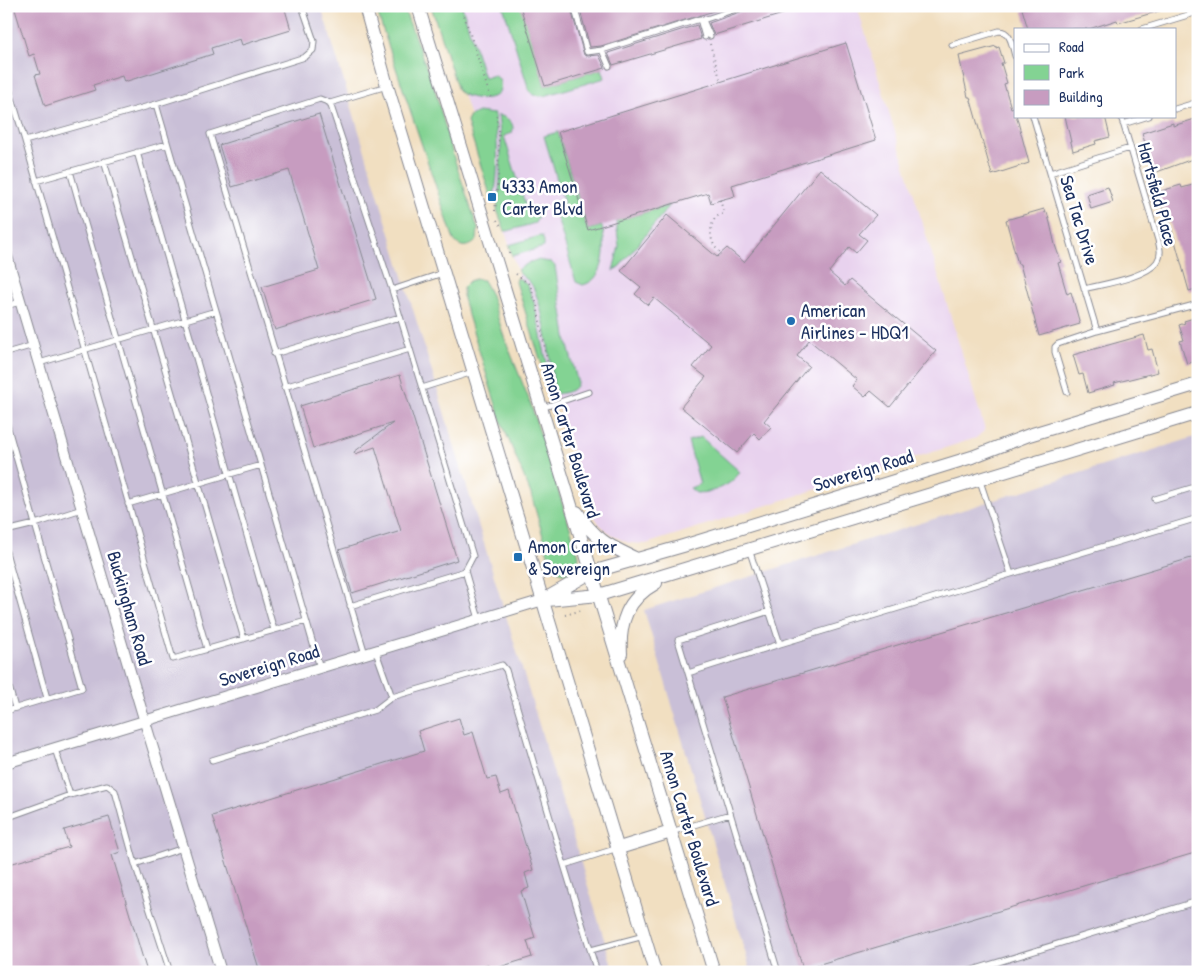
<svg xmlns="http://www.w3.org/2000/svg" width="1204" height="978" font-family="'Patrick Hand',sans-serif">
	<style>
		.built { fill: #e8d2ee }
		.industrial { fill: #c9bfd7 }
		.green { fill: #83d393; stroke: #4f8178 }
		.building { fill: #c79cc0 }
		.lines { fill: none; stroke-linecap: round; stroke-linejoin: round }
		.service-casing { stroke: #868790; stroke-width: 7 }
		.minor-casing { stroke: #868790; stroke-width: 12 }
		.tertiary-casing { stroke: #868790; stroke-width: 14 }
		.path { stroke: #868790; stroke-width: 2; stroke-dasharray: 1 4; stroke-linecap: butt }
		.service { stroke: #fff; stroke-width: 5 }
		.minor { stroke: #fff; stroke-width: 10 }
		.tertiary { stroke: #fff; stroke-width: 12 }
		.poi-dot { fill: #1f6fb2; stroke: #fff; stroke-width: 2 }
		.labels { text-anchor: middle; stroke-width: 5; stroke-linejoin: round; paint-order: stroke }
		.poi-label { font-size: 19px; fill: #1b2f5e; stroke: #fff; text-anchor: start }
		.street-label { font-size: 19px; fill: #1b2f5e; stroke: #fff }
	</style>
	<rect width="100%" height="100%" fill="#fff"/>
	<filter id="ink" filterUnits="userSpaceOnUse"><feTurbulence type="fractalNoise" baseFrequency=".02" numOctaves="2"/><feDisplacementMap in="SourceGraphic" scale="10" xChannelSelector="R" yChannelSelector="G"/><feConvolveMatrix kernelMatrix="1 2 1 2 8 2 1 2 1" color-interpolation-filters="sRGB"/></filter>
	<filter id="wash" filterUnits="userSpaceOnUse"><feTurbulence type="fractalNoise" baseFrequency=".0096" numOctaves="4" result="noise"/><feDisplacementMap in="SourceGraphic" scale="20" xChannelSelector="R" yChannelSelector="G"/><feGaussianBlur stdDeviation="1.12" result="paint"/><feColorMatrix in="noise" values="0 0 0 0 0 0 0 0 0 0 0 0 0 0 0 0 0 1.4 0 .05"/><feComposite in="paint" operator="in"/></filter>
	<g filter="url(#wash)">
		<rect width="100%" height="100%" fill="#f1dfc1"/>
		<path class="built" d="M436 6H857L985 430 976 438 646 544 629 543 613 536 600 525 591 511Z"/>
		<path class="industrial" d="M6 6H321L614 972H6Z
			M1198 436V972H751L644 610Z"/>
		<path class="green" d="M375 6H403L435 90 453 155 478 229 477 240C470 248 460 249 454 240Z
			M431 6H462L484 78 495 75C502 81 502 88 497 95 487 101 466 99 458 91Z
			M503 6H521L545 86 602 69 605 78 544 96 533 95 529 90Z
			M478 112 494 114C498 134 500 184 492 201L467 122 470 116Z
			M498 115C507 117 516 123 512 133L504 136 528 213 536 210 538 217 535 223 508 231H505L497 210 500 180 501 143Z
			M558 132 588 230 602 226C606 244 607 279 583 285L576 282 554 207 564 203 544 136Z
			M670 205 620 266 613 271 619 246 616 221Z
			M540 236H542L544 241V247L512 256 509 245Z
			M537 260 551 262 555 266 567 342 577 380C578 391 565 393 556 394L554 389C550 360 545 313 533 287 529 279 521 277 517 270L530 262Z
			M517 278 522 280 528 286 534 302 547 363 550 391 516 282Z
			M475 279 483 280 491 295 503 334 530 402 579 556 577 568 571 573H562L555 569 550 561 531 494 501 421 463 299V287L469 281Z
			M701 437 740 472C731 486 713 493 696 493L690 488 700 484 688 441Z"/>
		<g id="blocks">
			<path class="building" d="M14 6H284L291 30 242 45 240 39 211 48 213 54 124 82 122 76 93 85 95 90 45 106 35 75 40 74 34 54 29 56Z
				M520 6H570L584 55 587 56 599 55 605 68 545 86Z
				M579 6H730L601 46 590 47Z
				M749 6H799V9L714 35 709 23 746 10Z
				M1031 6H1165L1166 9 1118 23 1117 20 1089 29H1028L1022 9Z
				M697 25 701 39 613 65 608 53Z
				M846 43 876 140 732 185 735 196 720 200 711 203 708 193 588 230 558 132Z
				M996 46V48L999 47 1004 63H1001L1007 83 1004 84 1011 108 1014 107 1029 163 992 175 970 97H968L959 56Z
				M319 114 376 299 275 330 262 287 319 270 289 170 232 187 219 145Z
				M1065 116H1105L1110 137 1095 141 1096 144 1073 151Z
				M1198 118V157L1154 173 1142 133 1173 123V126Z
				M820 169 876 215 859 234 867 240 856 253 849 247 829 272 845 286 850 280 936 351 890 407 871 391 865 397 852 386 857 380 809 340 797 356 809 366 764 421 771 427 760 439 754 433 737 453 681 407 706 377 693 367 711 345 654 298 648 305 635 294 641 287 621 271 667 215 717 257 727 248 744 262Z
				M1196 184 1198 190V288L1189 291 1166 209 1163 210 1158 192 1181 185 1182 188Z
				M1108 187 1113 202 1091 209 1087 194Z
				M1044 209 1045 213 1047 212 1050 223 1055 245 1061 262 1058 263 1067 294 1071 292 1080 324 1039 336 1020 264H1018L1006 220Z
				M1194 318V320L1198 319V360L1187 364 1180 341 1184 340 1179 325 1185 323 1184 321Z
				M1144 335 1148 350 1152 349 1158 372 1114 383 1115 385 1088 393 1083 374 1079 375 1073 355Z
				M400 375 457 560 352 593 339 550 401 531 375 447 355 454 354 452 393 423 313 448 300 406Z
				M1198 556V852L803 969 722 697Z
				M459 718 464 735 473 732 487 779 496 777 501 794 509 791 533 870 525 873 529 888 521 891 535 938 527 941 532 957 490 970 488 964 463 972H260L212 816 424 751 418 731Z
				M109 817 120 852 112 855 147 972H6V865L69 847 64 830Z"/>
		</g>
	</g>
	<g filter="url(#ink)">
		<use href="#blocks" fill-opacity="0" stroke="#868790" stroke-width="1"/>
		<g class="lines">
			<g class="service-casing">
				<path id="service" d="M574 6 587 52 602 50 609 66
					M1142 29 1198 12
					M710 36 703 20 745 6
					M952 45 999 31C1011 31 1012 46 1015 56
					M602 50 700 19 705 37
					M6 78 25 141 156 104 320 668
					M330 103 392 290 473 556 465 571 479 619
					M156 104 305 57 313 50 314 41 302 6
					M1175 109 1198 102
					M1033 116 1097 331
					M1123 124 1149 116
					M25 141 173 659 306 621
					M137 152 274 630
					M104 161 244 639
					M70 171 207 649
					M1050 173 1130 148
					M36 181 167 144
					M1084 289C1103 284 1145 278 1157 262 1162 255 1160 248 1158 240L1121 116
					M392 290 443 273
					M6 306 20 302
					M6 353 34 345
					M274 354 400 317
					M39 363 216 311
					M284 387 410 349
					M422 388 473 372
					M1067 392 1055 352V347L1058 344 1097 331 1198 304
					M542 408 589 392
					M6 421 35 524 82 509
					M1155 499 1198 486
					M128 504 261 465
					M6 531 35 524 82 688 6 711
					M749 549 780 644 688 673 778 972
					M6 552 47 698
					M1011 574 1198 518
					M350 606 465 571
					M780 644 1011 574 980 481
					M376 652 392 697
					M365 654 210 134 320 99 330 103 387 86
					M688 673 678 640 770 611
					M6 676 15 708
					M55 749 70 795
					M212 760 375 710 392 697 502 665 506 670 564 865
					M6 818 70 795 107 785 115 791 135 864
					M671 832 730 814
					M591 950 644 936
					M170 972 135 864 183 848
					M597 972 564 865 618 848
					M966 972 1198 901"/>
			</g>
			<g class="minor-casing">
				<path id="minor" d="M6 253 145 722 221 972
					M6 763 543 600"/>
			</g>
			<g class="tertiary-casing">
				<path id="tertiary" d="M365 6 386 82 655 972
					M418 6 714 972
					M577 512C594 539 609 546 637 559
					M543 600 592 572 683 546 972 457 1029 435 1198 384
					M547 600 599 595 1198 413
					M621 654C619 622 627 599 656 583
					M619 848 671 832"/>
			</g>
			<path class="path" d="M461 6 491 99
				M710 44 721 82
				M720 200 724 213C720 215 716 216 714 220 708 230 711 248 722 253
				M495 211 498 182 499 136 496 114
				M497 220 501 226
				M508 248 510 257
				M516 274 530 285 537 305 553 392
				M558 411 561 421
				M565 615 582 610"/>
			<use href="#service" class="service"/>
			<use href="#minor" class="minor"/>
			<use href="#tertiary" class="tertiary"/>
		</g>
	</g>
	<g class="poi-dot">
		<rect x="487" y="192" width="10" height="10" rx="2.5"/>
		<circle cx="791" cy="321" r="5"/>
		<rect x="513" y="552" width="10" height="10" rx="2.5"/>
	</g>
	<g class="labels">
		<g class="poi-label">
			<text x="502" y="193">4333 Amon<tspan x="502" dy="22">Carter Blvd</tspan></text>
			<text x="801" y="317">American<tspan x="801" dy="22">Airlines - HDQ1</tspan></text>
			<text x="528" y="553">Amon Carter<tspan x="528" dy="22">&amp; Sovereign</tspan></text>
		</g>
		<g class="street-label">
			<text transform="translate(1158 194) rotate(75)" y="7">Hartsfield Place</text>
			<text transform="translate(1080 220) rotate(73)" y="7">Sea Tac Drive</text>
			<text transform="translate(571 440) rotate(73)" y="7">Amon Carter Boulevard</text>
			<text transform="translate(863 470) rotate(-17)" y="7">Sovereign Road</text>
			<text transform="translate(130 608) rotate(74)" y="7">Buckingham Road</text>
			<text transform="translate(269 665) rotate(-17)" y="7">Sovereign Road</text>
			<text transform="translate(690 828) rotate(73)" y="7">Amon Carter Boulevard</text>
		</g>
	</g>
	<rect width="1204" height="978" fill="none" stroke="#fff" stroke-width="25"/>
	<rect x="1014" y="28" width="162" height="90" fill="#ffffff" stroke="#a4acbf"/>
	<rect x="1024" y="44" width="25" height="8" fill="#ffffff" stroke="#a4acbf"/>
	<text x="1059" y="52" font-size="15" fill="#1b2f5e">Road</text>
	<rect x="1024" y="65" width="25" height="15" fill="#83d393" stroke="#a4acbf"/>
	<text x="1059" y="78" font-size="15" fill="#1b2f5e">Park</text>
	<rect x="1024" y="90" width="25" height="15" fill="#c79cc0" stroke="#a4acbf"/>
	<text x="1059" y="102" font-size="15" fill="#1b2f5e">Building</text>
</svg>
